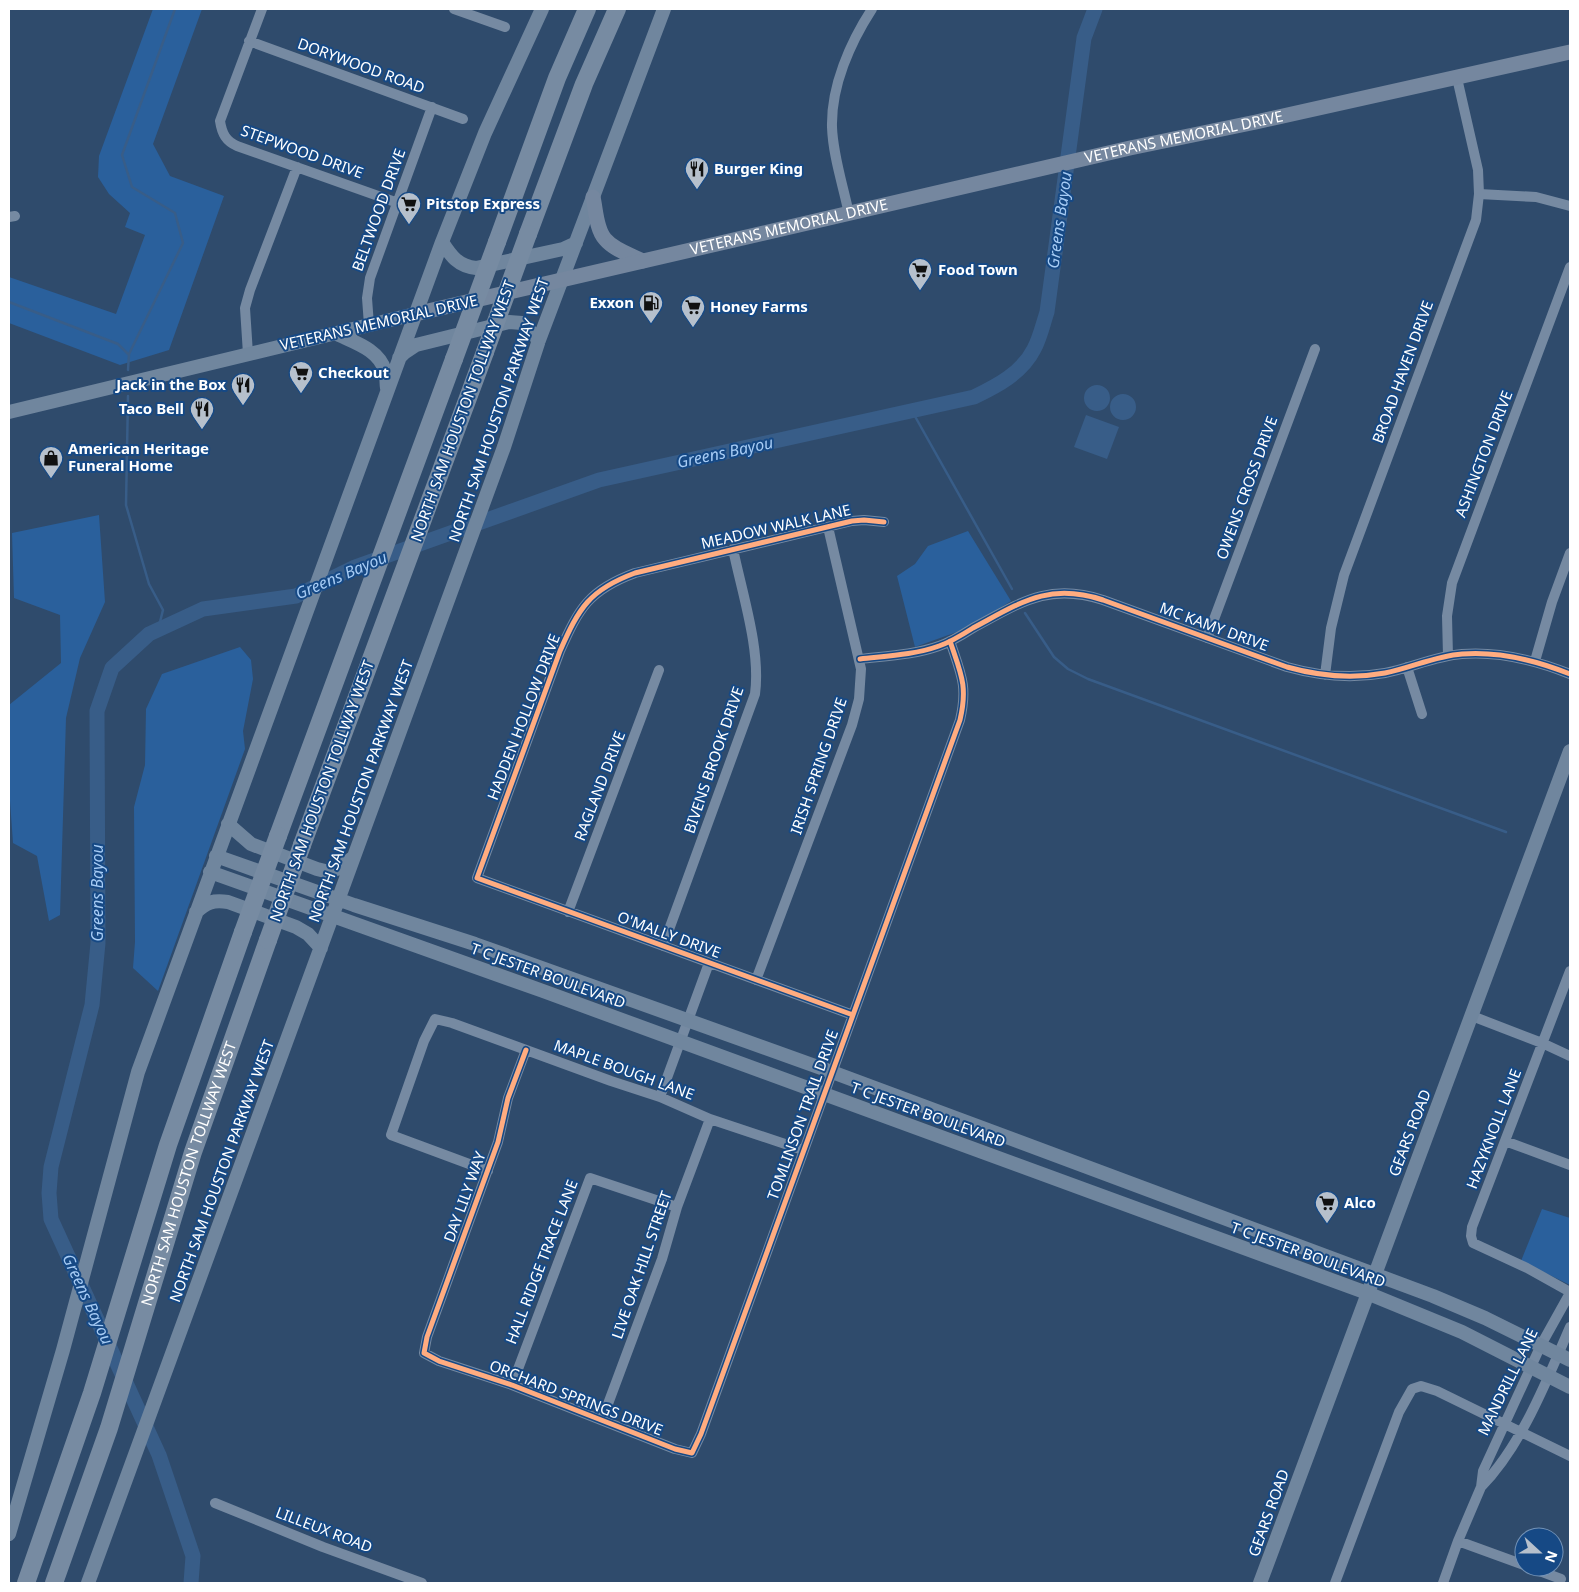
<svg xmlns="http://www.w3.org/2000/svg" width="1579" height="1592" font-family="'Noto Sans',sans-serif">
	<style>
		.green { fill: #2a609c }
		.water { fill: #385d88 }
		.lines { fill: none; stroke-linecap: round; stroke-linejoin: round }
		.stream { stroke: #385d88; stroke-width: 2.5 }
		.river { stroke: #385d88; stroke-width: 15 }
		.minor { stroke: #768aa2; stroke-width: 10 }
		.secondary { stroke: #70869e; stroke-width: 14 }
		.primary { stroke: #75879f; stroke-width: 15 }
		.motorway { stroke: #778ba2; stroke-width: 18 }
		.motorway-bridge { stroke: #778ba2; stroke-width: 18 }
		.cycleway-casing { stroke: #164985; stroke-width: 8 }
		.cycleway { stroke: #ffac80; stroke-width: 5 }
		.labels { text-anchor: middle; stroke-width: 4; stroke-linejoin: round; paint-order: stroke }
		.street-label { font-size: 15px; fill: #fff; stroke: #164985 }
		.poi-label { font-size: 15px; font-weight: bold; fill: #fff; stroke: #164985; text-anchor: start }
		.water-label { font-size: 16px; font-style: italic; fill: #a7ccf5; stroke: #164985 }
	</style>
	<rect width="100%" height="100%" fill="#2f4b6c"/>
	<path class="green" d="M153 9H202L153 144 170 176 224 196 169 350 120 365 9 323V277L116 314 145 235 125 227 130 213 109 194 98 177 99 156Z
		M99 515 105 602 80 658 66 718 60 915 49 921 37 856 13 843 9 787V705L61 663 60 615 14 598 12 533Z
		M968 531 1011 601 968 628 915 647 897 576 915 564 928 546Z
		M240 647 251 660 253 679 243 731 245 749 158 991 133 968 135 942 134 807 145 765 146 709 162 674Z
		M1542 1209 1570 1218V1285L1521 1261Z"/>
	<path class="water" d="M1084 398a13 13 0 1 1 26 0a13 13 0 1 1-26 0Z
		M1110 407a13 13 0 1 1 26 0a13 13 0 1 1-26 0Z
		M1086 415 1119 427 1107 459 1074 447Z"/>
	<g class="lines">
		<path class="stream" d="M9 302 118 344 128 354
			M128 370 129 354 183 243 175 213 132 187 122 155 175 9
			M128 396 126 505 149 584 163 610 158 630
			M912 411 1012 589
			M1025 613 1054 657 1068 669 1088 679 1506 832"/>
		<path class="river" d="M191 1583 193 1556 159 1455 51 1219 49 1193 51 1167 92 1005 98 943 97 711 112 668 149 634 203 609 296 596 355 567 599 480 974 397C997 386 1022 373 1034 349 1040 338 1043 324 1047 312L1084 38 1095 9"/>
		<path class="minor" d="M262 9 220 121C222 134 226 141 237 146L398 203
			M454 9 505 27
			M249 41 463 119
			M1479 194 1536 197 1570 206
			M849 214C843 185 833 156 832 127 831 86 850 43 872 9
			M9 217 15 216
			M369 325 367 298 370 278 432 107
			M248 354 245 308 250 290 297 167
			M1207 638 1315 349
			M1448 656 1447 616 1452 583 1570 267
			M860 659C886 656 914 655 939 646 951 642 962 635 973 628 1020 603 1048 582 1103 600L1287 667C1319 676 1352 679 1385 673 1411 668 1435 656 1462 654 1500 651 1535 660 1570 674
			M1535 661 1552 602 1570 553
			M1407 667 1422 714
			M1325 675 1331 628 1344 575 1476 220 1479 194 1478 170 1457 78
			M568 912 659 670
			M663 946 755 694C761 650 742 593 733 549
			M1570 971 1472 1227 1471 1236 1473 1243 1527 1268 1570 1292
			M756 980 852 725 859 699 861 669 828 527
			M853 1015 477 878 560 651C579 608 589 590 635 573L852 521 864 520 884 522
			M1472 1016 1542 1043 1570 1056
			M526 1050 508 1098 498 1142 427 1337 424 1353 439 1361 512 1385 675 1449 692 1453 701 1434 960 720C968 686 961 674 950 641
			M660 1097 709 963
			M1505 1141 1570 1165
			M488 1171 391 1135 424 1041 435 1019 452 1023 611 1081 660 1097 710 1119 803 1150
			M512 1385 590 1178 677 1207
			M602 1420 662 1259 677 1207 710 1119
			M1481 1487C1522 1445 1547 1380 1570 1327
			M215 1503 323 1547 422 1583
			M1458 1541 1524 1565
			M1529 1567 1561 1579
			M1335 1583 1399 1412 1412 1389 1421 1386 1437 1391 1570 1456
			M1443 1583 1458 1541 1481 1487 1483 1471 1541 1345 1570 1293"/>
		<path class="secondary" d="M442 242C451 256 458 266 476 268L563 249 576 243
			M335 333C353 342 379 349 385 371 387 376 386 382 387 388
			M399 358 404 353 416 345 509 322 522 323 539 340
			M9 412 415 314
			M228 824 251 844 317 869 329 872 339 868 354 857
			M216 856 354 905 475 944 832 1072 1433 1296 1485 1318 1570 1360
			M210 872 543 991 1367 1293 1462 1332 1570 1387
			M196 912C207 902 213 900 228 902L296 927 308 934 321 948
			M9 1534 63 1350 138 1072 442 242 485 133 542 9
			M88 1583 504 447 539 340 664 9
			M1260 1583 1570 751"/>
		<g class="primary">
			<path d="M593 197C596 210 596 229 605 239 614 250 631 255 643 261"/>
			<path id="s1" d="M415 314 1130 148 1256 122 1570 52"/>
		</g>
		<g class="motorway">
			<path d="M528 234 584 84 617 9"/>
			<path d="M497 242 557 78 587 9"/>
			<path d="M278 836 454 359"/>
			<path d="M302 845 485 352"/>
			<path d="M26 1583 92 1393 168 1145 243 932"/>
			<path id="s2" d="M54 1583 109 1428 193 1152 268 940"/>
		</g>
		<path class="motorway-bridge" d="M485 352 528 234
			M454 359 497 242
			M243 932 278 836
			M268 940 302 845"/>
		<g class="cycleway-casing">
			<path id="cycleway" d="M860 659C886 656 914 655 939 646 951 642 962 635 973 628 1020 603 1048 582 1103 600L1287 667C1319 676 1352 679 1385 673 1411 668 1435 656 1462 654 1500 651 1535 660 1570 674
				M853 1015 477 878 560 651C579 608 589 590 635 573L852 521 864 520 884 522
				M526 1050 508 1098 498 1142 427 1337 424 1353 439 1361 512 1385 675 1449 692 1453 701 1434 960 720C968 686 961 674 950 641"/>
		</g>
		<use href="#cycleway" class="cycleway"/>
	</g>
	<defs>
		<g id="restaurant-pin" transform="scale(1.25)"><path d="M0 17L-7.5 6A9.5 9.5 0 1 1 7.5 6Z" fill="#b6c0cc" stroke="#164985"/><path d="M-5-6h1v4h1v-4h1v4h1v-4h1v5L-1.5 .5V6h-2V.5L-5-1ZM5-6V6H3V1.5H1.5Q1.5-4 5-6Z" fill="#111"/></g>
		<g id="supermarket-pin" transform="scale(1.25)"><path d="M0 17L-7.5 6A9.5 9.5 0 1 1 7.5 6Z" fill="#b6c0cc" stroke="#164985"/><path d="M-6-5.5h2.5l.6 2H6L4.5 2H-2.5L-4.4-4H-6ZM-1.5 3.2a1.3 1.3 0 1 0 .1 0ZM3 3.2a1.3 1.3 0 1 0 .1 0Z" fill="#111"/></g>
		<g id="fuel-pin" transform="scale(1.25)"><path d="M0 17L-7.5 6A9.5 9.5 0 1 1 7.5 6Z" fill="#b6c0cc" stroke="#164985"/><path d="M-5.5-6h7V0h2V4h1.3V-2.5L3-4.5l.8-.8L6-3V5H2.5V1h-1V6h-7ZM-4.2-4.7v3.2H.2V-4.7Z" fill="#111"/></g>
		<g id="shop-pin" transform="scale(1.25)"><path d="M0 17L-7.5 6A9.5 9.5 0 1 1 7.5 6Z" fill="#b6c0cc" stroke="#164985"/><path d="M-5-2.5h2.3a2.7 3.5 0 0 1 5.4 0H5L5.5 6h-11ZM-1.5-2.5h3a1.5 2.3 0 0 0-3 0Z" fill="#111"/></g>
	</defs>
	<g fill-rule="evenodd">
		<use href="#restaurant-pin" x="697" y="169"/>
		<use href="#supermarket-pin" x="409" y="204"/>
		<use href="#supermarket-pin" x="920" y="270"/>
		<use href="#fuel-pin" x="651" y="303"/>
		<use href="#supermarket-pin" x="693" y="307"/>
		<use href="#supermarket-pin" x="301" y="373"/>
		<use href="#restaurant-pin" x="243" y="385"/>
		<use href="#restaurant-pin" x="202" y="409"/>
		<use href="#shop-pin" x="51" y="458"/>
		<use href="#supermarket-pin" x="1327" y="1203"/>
	</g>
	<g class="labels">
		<g class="street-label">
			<text transform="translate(361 66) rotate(20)" y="5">DORYWOOD ROAD</text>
			<text dy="5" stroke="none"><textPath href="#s1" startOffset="789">VETERANS MEMORIAL DRIVE</textPath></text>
			<text transform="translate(302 152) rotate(20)" y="5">STEPWOOD DRIVE</text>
			<text transform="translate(379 210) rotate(-70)" y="5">BELTWOOD DRIVE</text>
			<text dy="5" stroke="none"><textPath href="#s1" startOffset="384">VETERANS MEMORIAL DRIVE</textPath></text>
			<text transform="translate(379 323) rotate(-13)" y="5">VETERANS MEMORIAL DRIVE</text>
			<text transform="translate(1403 372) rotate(-70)" y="5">BROAD HAVEN DRIVE</text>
			<text transform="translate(499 410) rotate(-71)" y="5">NORTH SAM HOUSTON PARKWAY WEST</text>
			<text transform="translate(463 411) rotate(-70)" y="5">NORTH SAM HOUSTON TOLLWAY WEST</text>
			<text transform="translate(1484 454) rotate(-69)" y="5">ASHINGTON DRIVE</text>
			<text transform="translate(1247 488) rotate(-70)" y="5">OWENS CROSS DRIVE</text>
			<text transform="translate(776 527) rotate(-13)" y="5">MEADOW WALK LANE</text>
			<text transform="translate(1214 627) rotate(20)" y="5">MC KAMY DRIVE</text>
			<text transform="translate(524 717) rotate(-69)" y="5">HADDEN HOLLOW DRIVE</text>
			<text transform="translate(714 760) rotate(-71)" y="5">BIVENS BROOK DRIVE</text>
			<text transform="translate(819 766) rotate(-71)" y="5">IRISH SPRING DRIVE</text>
			<text transform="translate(600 786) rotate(-69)" y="5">RAGLAND DRIVE</text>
			<text transform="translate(322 791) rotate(-70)" y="5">NORTH SAM HOUSTON TOLLWAY WEST</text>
			<text transform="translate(361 791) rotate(-70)" y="5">NORTH SAM HOUSTON PARKWAY WEST</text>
			<text transform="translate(669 935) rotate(20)" y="5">O'MALLY DRIVE</text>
			<text transform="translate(548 976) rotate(20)" y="5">T C JESTER BOULEVARD</text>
			<text transform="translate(624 1070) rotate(20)" y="5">MAPLE BOUGH LANE</text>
			<text transform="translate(803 1115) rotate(-70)" y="5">TOMLINSON TRAIL DRIVE</text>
			<text transform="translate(928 1115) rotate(20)" y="5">T C JESTER BOULEVARD</text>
			<text transform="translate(1494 1129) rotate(-69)" y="5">HAZYKNOLL LANE</text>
			<text transform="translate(1410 1133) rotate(-69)" y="5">GEARS ROAD</text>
			<text transform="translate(222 1171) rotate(-70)" y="5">NORTH SAM HOUSTON PARKWAY WEST</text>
			<text dy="5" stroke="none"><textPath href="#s2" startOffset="431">NORTH SAM HOUSTON TOLLWAY WEST</textPath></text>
			<text transform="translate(465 1197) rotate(-70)" y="5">DAY LILY WAY</text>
			<text transform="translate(1308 1255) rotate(20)" y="5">T C JESTER BOULEVARD</text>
			<text transform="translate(542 1262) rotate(-69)" y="5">HALL RIDGE TRACE LANE</text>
			<text transform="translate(642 1265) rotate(-71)" y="5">LIVE OAK HILL STREET</text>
			<text transform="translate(1508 1382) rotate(-64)" y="5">MANDRILL LANE</text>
			<text transform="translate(576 1398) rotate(21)" y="5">ORCHARD SPRINGS DRIVE</text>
			<text transform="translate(1269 1513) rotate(-70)" y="5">GEARS ROAD</text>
			<text transform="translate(324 1530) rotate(21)" y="5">LILLEUX ROAD</text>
		</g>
		<g class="poi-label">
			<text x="714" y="174">Burger King</text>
			<text x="426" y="209">Pitstop Express</text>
			<text x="938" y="275">Food Town</text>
			<text x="634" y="308" text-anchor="end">Exxon</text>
			<text x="710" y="312">Honey Farms</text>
			<text x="318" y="378">Checkout</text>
			<text x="226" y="390" text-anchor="end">Jack in the Box</text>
			<text x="184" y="414" text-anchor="end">Taco Bell</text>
			<text x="68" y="454">American Heritage<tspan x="68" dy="17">Funeral Home</tspan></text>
			<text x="1344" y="1208">Alco</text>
		</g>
		<g class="water-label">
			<text transform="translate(1059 220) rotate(-82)" y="6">Greens Bayou</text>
			<text transform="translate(725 452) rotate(-12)" y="6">Greens Bayou</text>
			<text transform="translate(341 575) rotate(-23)" y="6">Greens Bayou</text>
			<text transform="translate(97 893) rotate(-90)" y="6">Greens Bayou</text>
			<text transform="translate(88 1299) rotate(65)" y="6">Greens Bayou</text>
		</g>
	</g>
	<rect width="1579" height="1592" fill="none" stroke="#ffffff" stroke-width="20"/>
	<g transform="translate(1539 1552) rotate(111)"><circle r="24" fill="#164985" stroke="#7392b6"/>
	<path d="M0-4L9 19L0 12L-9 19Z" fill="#b6c0cc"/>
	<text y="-8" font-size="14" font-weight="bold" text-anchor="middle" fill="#ffffff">N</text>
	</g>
</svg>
